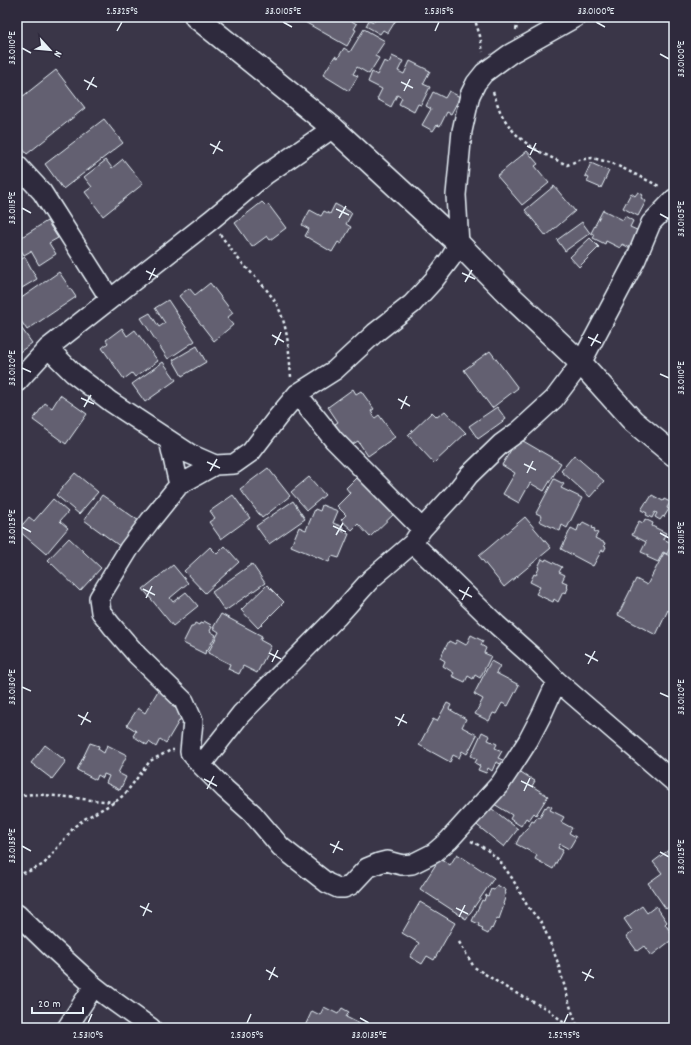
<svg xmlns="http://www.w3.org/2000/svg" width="691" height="1045" font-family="Dekko,sans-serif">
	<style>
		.building { fill: #636171; stroke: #e8f1f8 }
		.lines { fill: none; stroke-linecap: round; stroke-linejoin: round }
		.minor-casing { stroke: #e8f1f8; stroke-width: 22 }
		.major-casing { stroke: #e8f1f8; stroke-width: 25 }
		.path { stroke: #e8f1f8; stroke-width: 2.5; stroke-dasharray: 3 3; stroke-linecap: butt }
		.minor { stroke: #2f2a3d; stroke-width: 19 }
		.major { stroke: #2f2a3d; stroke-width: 22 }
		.ticks { fill: none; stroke: #e8f1f8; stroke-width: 1.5 }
		.neatline { fill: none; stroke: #e8f1f8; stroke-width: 1.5 }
		.ticks-label { font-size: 10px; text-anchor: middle; fill: #e8f1f8 }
	</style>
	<rect width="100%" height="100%" fill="#3a3648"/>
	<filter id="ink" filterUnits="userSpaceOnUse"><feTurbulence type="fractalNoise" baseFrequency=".025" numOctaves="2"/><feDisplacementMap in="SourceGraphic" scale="8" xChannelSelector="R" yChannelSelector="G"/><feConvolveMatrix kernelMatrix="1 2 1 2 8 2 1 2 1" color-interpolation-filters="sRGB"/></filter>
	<g filter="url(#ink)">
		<path class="building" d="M305 17H344L357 24 354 29 356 30 347 46 303 21Z
			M376 17H398L388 33 383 30 380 34 366 26 369 20 374 22Z
			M364 29 385 41 375 56 379 58 369 74 357 67 353 74 358 76 349 91 323 75 335 56 338 58 344 48 350 52Z
			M392 56 403 61 398 71 404 74 410 61 430 71 423 84 430 87 421 105 418 104 414 112 399 104 402 98 397 95 391 107 377 99 382 89 368 82 372 72 377 75 384 61 389 63Z
			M56 70 85 108 27 154 17 142V101Z
			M449 91 460 97 451 114 447 112 440 126 437 125 433 131 422 125 431 109 426 106 433 92 445 98Z
			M104 119 123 143 63 189 45 164Z
			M527 151 538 164 535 166 549 183 522 205 497 176Z
			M123 159 143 184 103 216 85 192 92 187 84 177 106 160 112 168Z
			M591 163 609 171 601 188 587 182 589 178 585 176Z
			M554 186 575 211 546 236 525 210Z
			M638 192 643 195 641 198 646 201 638 216 623 208 631 193 635 196Z
			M262 202 266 206 268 204 286 228 270 240 267 236 252 247 235 223Z
			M335 204 352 213 346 224 351 227 341 244 338 242 332 252 305 236 309 229 302 225 310 210 321 216 324 211 330 214Z
			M603 210 623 220 625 216 633 221 630 227 639 231 630 248 622 244 620 248 606 241 605 244 593 238 595 235 591 233Z
			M47 221 58 238 49 243 56 254 39 265 31 251 24 255 17 244V240Z
			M582 222 590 233 565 251 557 240Z
			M590 238 599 247 579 267 570 257Z
			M17 255 20 260 25 257 37 279 17 291Z
			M59 272 76 297 27 330 17 315V307L19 306 17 304V301Z
			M210 283 233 313 227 318 233 325 214 341 179 296 189 288 195 295Z
			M168 300 195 341 168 359 141 318 150 313 159 327 165 323 155 308Z
			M17 322 32 343 17 354Z
			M122 328 127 336 135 330 158 361 135 377 132 373 124 379 102 348 108 343 106 340Z
			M197 346 206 362 182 376 173 360Z
			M490 351 518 388 492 408 464 370Z
			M163 362 176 380 145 402 132 384Z
			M353 389 356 394 361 391 374 409 371 411 375 418 379 415 395 437 368 456 358 441 350 446 335 424 338 422 328 407Z
			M60 395 87 414 66 444 33 420 45 403 52 408Z
			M497 407 506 419 478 439 469 426Z
			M445 411 466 433 434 463 408 435 432 412 437 417Z
			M518 438 561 463 544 491 530 483 519 503 503 494 515 473 502 465Z
			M574 455 604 481 590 497 561 471Z
			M268 468 290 496 262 518 240 489Z
			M75 473 98 492 79 514 56 495Z
			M360 474 397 511 370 537 358 524 352 530 341 520 346 515 337 506 350 493 346 488Z
			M309 477 325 495 307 510 291 492Z
			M554 479 564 484 561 488 582 498 567 528 562 525 560 531 539 521 542 516 536 513Z
			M102 495 139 521 121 547 84 520Z
			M233 495 250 518 221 539 209 522 215 518 210 511Z
			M652 495 663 501 664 499 670 502 667 508 669 509 664 517 663 516 660 520 655 517 657 513 655 512 652 518 646 515 647 513 641 510 646 502 647 503Z
			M53 499 68 512 60 521 68 528 46 554 18 530 29 517 34 521Z
			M293 501 305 519 269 544 256 526Z
			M322 505 338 511 333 523 343 527 342 531 349 534 339 558 332 556 329 562 291 546 299 527 306 530 315 509 320 511Z
			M525 517 551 548 504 587 479 556Z
			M645 519 653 523 652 526 666 533 663 539 672 543 667 554 663 552 658 562 647 557 648 555 641 552 646 542 632 535 639 521 643 523Z
			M583 522 593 527 592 528 595 529 594 531 598 533 595 538 605 543 604 546 606 547 604 551 602 550 593 566 561 549 571 528 577 531 579 525 581 526Z
			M69 538 101 568 80 591 48 560Z
			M225 546 239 562 205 593 184 571 210 547 217 554Z
			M664 553 674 558V610L672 613 668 610 656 635 618 615 636 579 647 585Z
			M542 559 545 561 546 559 562 567 559 572 565 575 562 581 567 583 566 586 568 588 566 593 563 592 558 602 554 599 553 602 536 594 540 587 530 582 534 574 536 575 539 568 538 567Z
			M252 564 265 583 225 611 212 592Z
			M173 565 188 583 170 598 173 602 186 592 198 606 173 626 143 589Z
			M267 585 284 602 258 628 241 610Z
			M221 614 262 636 260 640 271 646 257 673 243 666 239 674 228 669 230 664 208 653 219 632 213 628Z
			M204 621 211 625 210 626 212 627 210 631 216 635 207 651 206 650 205 654 183 643 191 627H193L195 623 199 625 200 623 203 624Z
			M471 635 483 641 481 645 486 648 484 653 491 656 480 678 475 675 473 679 468 676 465 682 452 676 454 673 443 666 445 661 440 658 449 641 455 644 457 640 466 645Z
			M491 661 500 666 496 673 519 685 508 706 502 703 496 714 493 713 489 721 475 714 483 699 474 694Z
			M159 689 176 699 172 706 180 711 178 714 182 716 166 743 160 739 156 747 149 742 147 745 133 736 136 731 127 725 138 708 145 713Z
			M447 703 451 705 449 709 466 719 462 727 477 735 467 754 462 751 459 758 453 755 450 762 419 745 433 719 437 721Z
			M482 732 490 736 488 740 497 744 495 748 502 751 498 758 505 761 503 765 496 762 492 771 488 768 486 773 478 770 480 766 475 763 477 759 471 756Z
			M90 743 99 746 98 749 104 753 107 745 127 755 118 773 126 777 120 790 106 783 109 776 104 774 103 778 98 775 96 780 77 770Z
			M45 745 66 761 52 779 31 763Z
			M516 769 535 781 532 786 548 796 536 815 534 813 529 820 526 818 521 826 510 819 512 815 494 804Z
			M487 805 518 829 504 847 473 822Z
			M548 805 552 807 550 810 564 817 561 822 572 828 569 833 576 837 569 849 560 844 558 848 563 850 553 869 535 859 537 855 516 844 520 836H521L525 831H526L532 821 534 822 537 817 539 818 545 807 546 808Z
			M670 849 674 855V903L666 909 648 883 662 873 653 862Z
			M457 854 494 878 466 919 420 889 440 858 450 865Z
			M497 885 506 890 505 893H506L504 897 505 898 503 904 504 905 499 919 497 918 492 929 491 928 488 934 482 931 483 928 478 926 479 924 472 921 482 900 484 901 486 895 488 896 491 889 494 890Z
			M420 902 455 923 434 960 427 956 422 964 410 957 419 943 402 933Z
			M642 906 647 913 656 906 667 922 665 924 674 937V938L651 956 644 946 637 951 626 936 633 932 624 919Z
			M324 1007 338 1014 342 1008 349 1012 346 1017 360 1024 358 1028H304L312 1011 320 1015Z"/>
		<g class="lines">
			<g class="minor-casing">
				<path id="minor" d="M17 165 42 192 110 299
					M48 348 73 373 111 402 190 454 215 465 234 464 251 452 277 418 297 394
					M17 382 48 348 211 220 265 175 333 128
					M169 440 179 485
					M215 465 179 485 150 521 129 549 99 598 101 612 112 626 137 655 184 701 193 721 190 752 201 765 225 789 252 813 281 847 327 883 338 888H344L351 885 367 868 379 863 387 861 402 865 412 864 434 853 449 840 500 784 512 766 528 741 541 716 557 681
					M422 529 334 440 297 394 335 370 375 333 412 304 434 280 450 259 459 244 456 195 462 131 470 95 476 83 484 73 510 54 576 17
					M413 543 497 625 536 660 557 681 674 782
					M201 765 241 714 338 616 371 579 413 543 422 529 455 493 469 475 501 444 519 431 554 399 581 363 636 259 651 223 674 199
					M17 914 49 945 94 986 108 997 151 1028
					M67 1028 94 986"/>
			</g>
			<g class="major-casing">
				<path id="major" d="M196 17 333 128 459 244 507 293 581 363 633 421 674 455"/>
			</g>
			<path class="path" d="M474 17 480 36 483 52
				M516 30 519 17
				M493 92C497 101 499 112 505 120 521 145 542 153 567 165L579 160 592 158 612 163 661 187
				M220 234C227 244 234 254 242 263 253 275 265 286 274 300 288 321 289 352 291 377
				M17 796 33 794 68 797 91 800 114 802
				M471 841 486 849 499 860 512 878 528 907 542 923 557 960 571 1009 578 1028
				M17 875 32 870 44 864 75 826 86 818 115 802 125 794 150 761 171 750H174
				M459 942 474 967 510 990 549 1010 570 1028"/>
			<use href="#minor" class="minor"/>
			<use href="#major" class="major"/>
		</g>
	</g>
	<path class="ticks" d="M283 22 292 27M596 22 605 27M117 31 122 22M435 31 439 22M22 48 31 53M660 54 669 59M84 80 97 87M401 82 413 88M87 90 94 77M404 91 410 79M210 144 223 151M527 146 539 152M213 154 220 141M530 155 536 143M22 208 31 213M336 209 349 215M660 214 669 219M339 218 346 206M146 271 158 277M462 273 475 279M149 280 155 268M465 282 472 270M272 335 284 342M588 337 601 343M275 345 281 332M591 346 598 334M22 368 31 372M660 374 669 378M81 398 94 404M398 399 410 406M84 407 91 395M401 409 407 396M207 462 220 468M524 464 536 470M210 471 217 459M527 473 533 461M333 526 346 532M22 527 31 532M660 533 669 538M336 535 343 523M143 589 155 595M459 590 472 597M146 598 152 586M462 600 469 587M269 653 281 659M585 654 598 661M272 662 278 650M588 664 595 651M22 687 31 691M660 693 669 697M78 715 91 722M395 717 407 723M81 725 88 712M398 726 404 714M204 779 217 786M521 781 533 787M207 789 214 776M524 791 530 778M330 844 343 850M22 846 31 851M660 852 669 857M333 853 339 841M140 906 152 912M456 908 468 914M143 916 149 903M459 917 465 905M266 970 278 977M582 972 594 978M269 980 275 967M585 981 591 969M360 1018 369 1023M88 1023 92 1014M247 1023 251 1014M564 1023 568 1014"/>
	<rect width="691" height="1045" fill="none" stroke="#2f2a3d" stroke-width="44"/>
	<g transform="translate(50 50) rotate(117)" stroke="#2f2a3d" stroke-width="3" paint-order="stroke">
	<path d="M0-3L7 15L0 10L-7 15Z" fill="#e8f1f8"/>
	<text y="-6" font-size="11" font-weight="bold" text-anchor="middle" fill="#e8f1f8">N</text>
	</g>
	<path d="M32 1007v6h51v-6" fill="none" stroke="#e8f1f8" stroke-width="2"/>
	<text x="38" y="1007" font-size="12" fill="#e8f1f8" stroke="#2f2a3d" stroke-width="3" paint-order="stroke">20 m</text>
	<rect x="22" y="22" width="647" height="1001" class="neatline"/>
	<g class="ticks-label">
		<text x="122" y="14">2.5325°S</text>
		<text x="283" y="14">33.0105°E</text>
		<text x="439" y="14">2.5315°S</text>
		<text x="596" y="14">33.0100°E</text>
		<text transform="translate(11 48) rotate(-90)" y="4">33.0110°E</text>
		<text transform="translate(680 59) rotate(-90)" y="4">33.0100°E</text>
		<text transform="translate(11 208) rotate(-90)" y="4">33.0115°E</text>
		<text transform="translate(680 219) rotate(-90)" y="4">33.0105°E</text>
		<text transform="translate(11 368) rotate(-90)" y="4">33.0120°E</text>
		<text transform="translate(680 378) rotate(-90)" y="4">33.0110°E</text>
		<text transform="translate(11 527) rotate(-90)" y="4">33.0125°E</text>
		<text transform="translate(680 538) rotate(-90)" y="4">33.0115°E</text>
		<text transform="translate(11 687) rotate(-90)" y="4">33.0130°E</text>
		<text transform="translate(680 697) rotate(-90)" y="4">33.0120°E</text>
		<text transform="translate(11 846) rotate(-90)" y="4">33.0135°E</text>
		<text transform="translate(680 857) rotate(-90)" y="4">33.0125°E</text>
		<text x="88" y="1038">2.5310°S</text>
		<text x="247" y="1038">2.5305°S</text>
		<text x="369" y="1038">33.0135°E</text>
		<text x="564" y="1038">2.5295°S</text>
	</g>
</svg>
